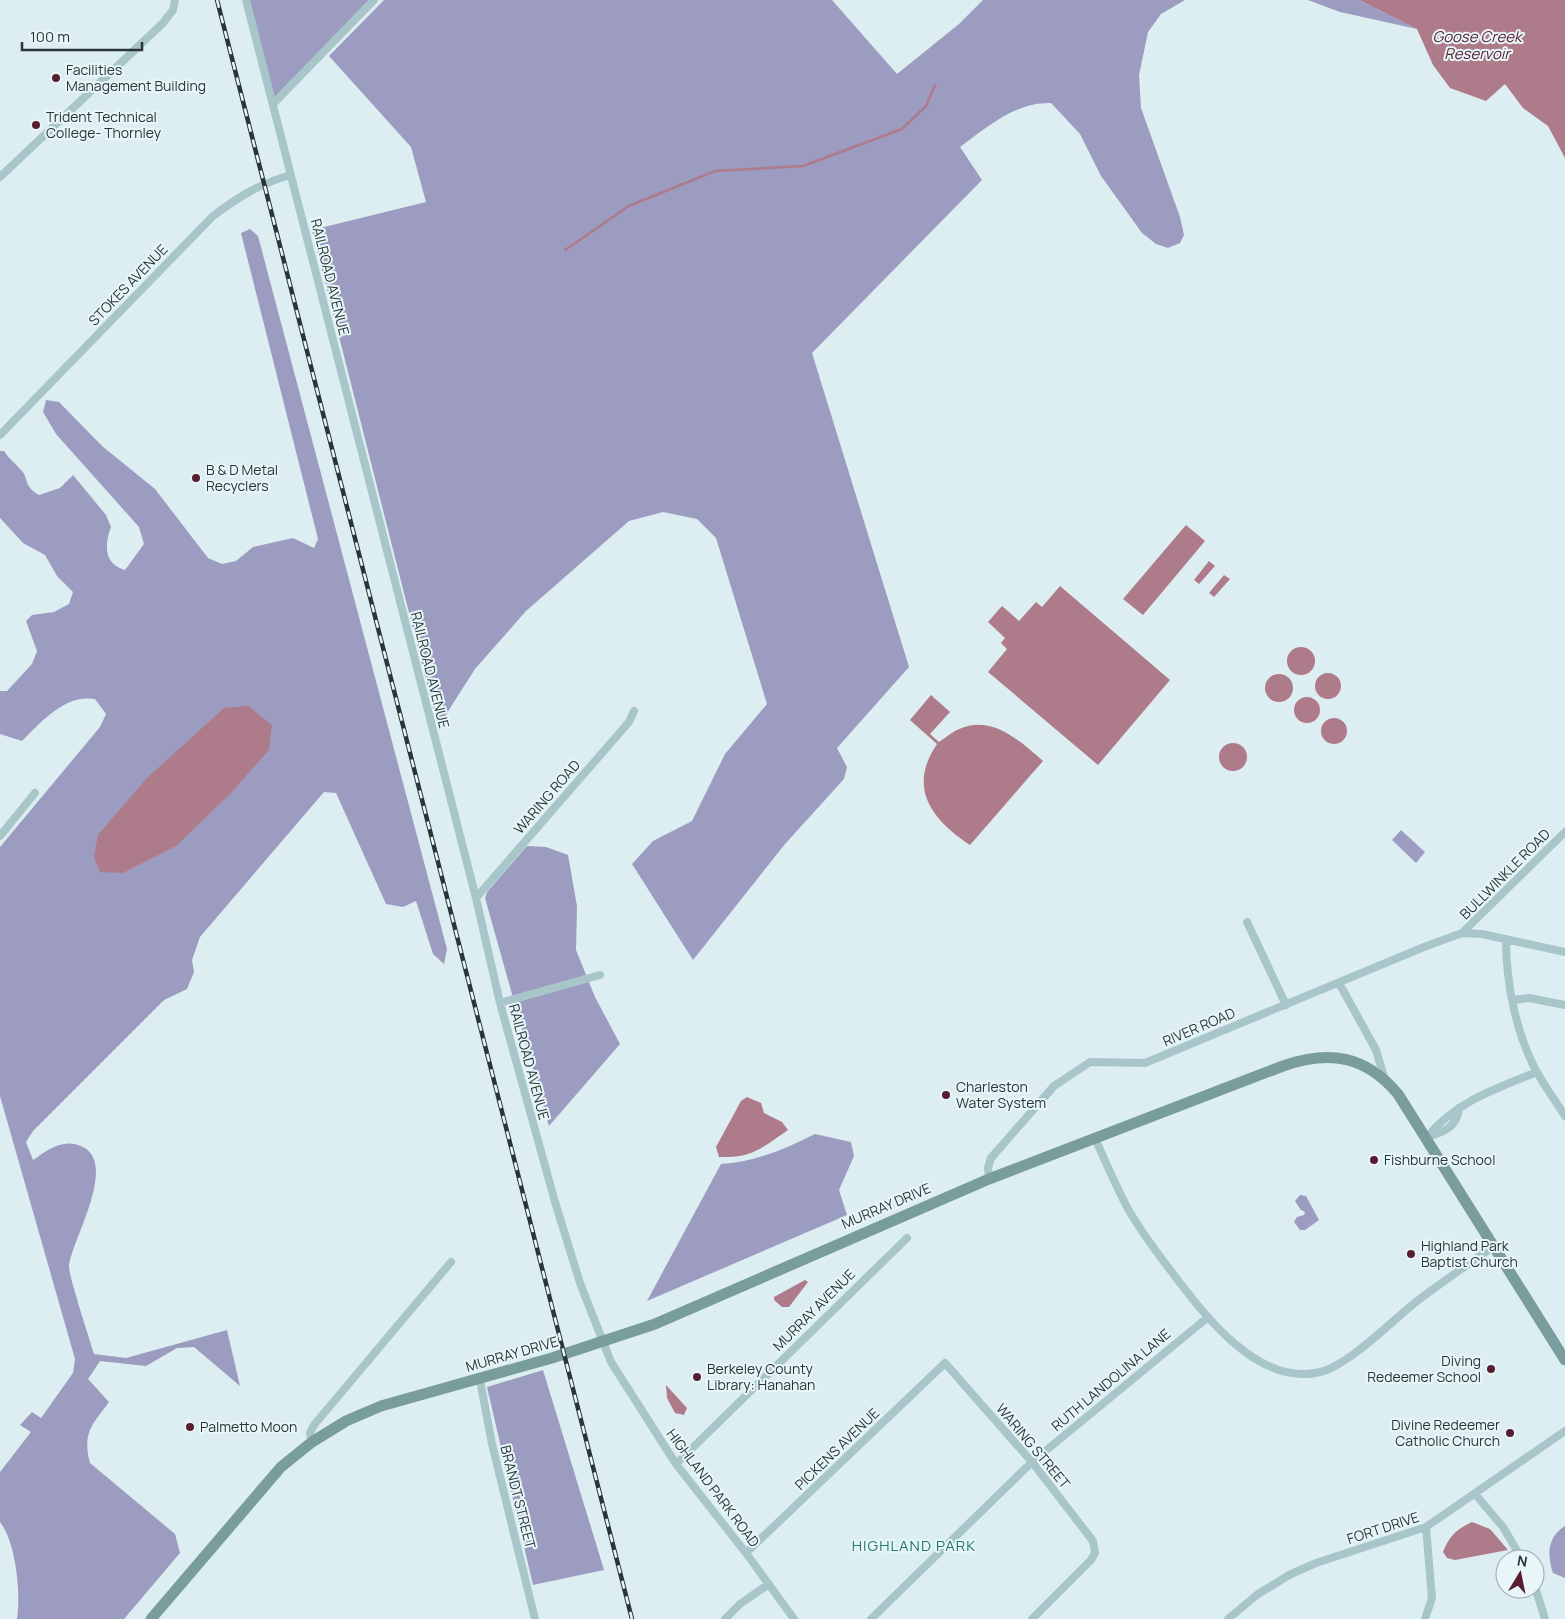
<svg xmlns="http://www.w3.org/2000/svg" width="1565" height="1619" font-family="Manrope,sans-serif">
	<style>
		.green { fill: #9c9cc0 }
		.water { fill: #ae7b8b }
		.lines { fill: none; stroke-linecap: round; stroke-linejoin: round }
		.stream { stroke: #ae7b8b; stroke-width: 2.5 }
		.street { stroke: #a8c6c9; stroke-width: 8 }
		.secondary { stroke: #799d9d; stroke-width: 11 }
		.rail-casing { stroke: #283636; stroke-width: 4.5 }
		.rail { stroke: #e8f6f9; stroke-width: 2.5; stroke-dasharray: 8; stroke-linecap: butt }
		.poi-dot { fill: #571e2f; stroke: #e8f6f9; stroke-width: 2 }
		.labels { text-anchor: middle; stroke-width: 4; stroke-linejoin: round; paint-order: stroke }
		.poi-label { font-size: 14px; fill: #283636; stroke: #e8f6f9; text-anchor: start }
		.street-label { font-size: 14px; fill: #283636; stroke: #e8f6f9 }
		.water-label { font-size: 15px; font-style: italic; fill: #571e2f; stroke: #e8f6f9 }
		.neighbourhood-label { font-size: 15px; letter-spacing: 1px; fill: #20786e; stroke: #e8f6f9 }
	</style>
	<rect width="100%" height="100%" fill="#dceef1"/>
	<path class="green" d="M246 0H374L273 104Z
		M384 0H832L897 74 959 24 983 0H1185L1161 14 1148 32 1139 75 1141 108 1180 217 1184 235 1180 243 1168 248 1156 244 1142 233 1101 176 1080 134 1051 103C1015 102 988 127 960 147L982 180 812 353 909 667 837 748 847 767 844 779 785 844 693 960 632 864 653 841 692 821 725 754 767 704 716 538 697 519 663 512 629 521 526 611 475 669 438 727 312 230 426 202 411 147 329 56Z
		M1308 0H1359L1417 29 1340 12Z
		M250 229 258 236 447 949 444 964 433 954 416 901 403 907 386 904 336 793 324 792 200 937 192 960 194 972 187 989 164 1000 33 1131 26 1142 33 1160C47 1150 63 1138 81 1146 119 1162 73 1238 69 1265 68 1275 90 1340 94 1354L126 1358 227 1330 240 1386 194 1347 177 1348 146 1366 100 1361 88 1379 109 1402C92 1425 82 1433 90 1463L175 1534 180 1553 124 1619H17C21 1594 16 1542 0 1522V1472L31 1432 20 1425 32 1412 41 1418 73 1373 75 1359 0 1096V847L100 727 106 714 95 699C65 694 42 721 22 741L0 734V691H7L32 664 37 651 26 621 32 615 54 612 69 604 73 592 57 576 45 555 23 543 0 518V451H4C10 460 14 462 20 469 30 478 22 485 39 495L60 488 73 475 106 515 111 527C104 545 104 564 125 570L144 544 139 527 56 434 43 412 46 400 59 402 102 446 155 489 208 558 222 564 236 561 253 547 293 538 314 548 318 539 241 233Z
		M1401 830 1425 852 1416 863 1392 840Z
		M527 846 546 847 568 855 577 906 576 950 595 997 620 1044 549 1126 485 898 487 892Z
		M815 1134 851 1142 854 1156 839 1190 847 1215 647 1301 721 1164C754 1162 786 1149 815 1134Z
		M1300 1195 1306 1196 1319 1220 1305 1230H1300L1294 1222 1297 1217 1304 1215 1305 1212 1301 1210 1295 1201Z
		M543 1370 604 1570 533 1585 487 1387Z
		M1565 1526V1578L1553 1573C1547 1555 1547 1537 1565 1526Z"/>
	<path class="water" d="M1359 0H1565V158L1548 126 1523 108 1505 84 1486 101 1450 88 1433 65 1417 29Z
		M1186 525 1205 541 1143 615 1123 599Z
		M1209 561 1215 566 1199 584 1194 580Z
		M1224 575 1230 579 1214 597 1209 593Z
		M1060 586 1170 680 1098 765 988 672 1007 649 1001 643 1005 638 988 622 1002 606 1019 621 1036 602 1042 607Z
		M1287 661a14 14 0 1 1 28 0a14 14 0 1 1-28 0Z
		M1315 686a13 13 0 1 1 26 0a13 13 0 1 1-26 0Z
		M1265 688a14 14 0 1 1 28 0a14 14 0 1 1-28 0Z
		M931 695 950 712 930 734 939 742C945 738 952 732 959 729 992 714 1020 741 1043 761L970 845C932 820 907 788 937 744L910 720Z
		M1294 710a13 13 0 1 1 26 0a13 13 0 1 1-26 0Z
		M248 706 272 725 269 750 231 793 176 846 123 873 100 872 94 857 98 835 146 779 224 708Z
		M1321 731a13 13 0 1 1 26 0a13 13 0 1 1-26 0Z
		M1219 757a14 14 0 1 1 28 0a14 14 0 1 1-28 0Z
		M747 1097 761 1103 764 1113 782 1122 788 1130C762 1148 752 1158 719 1157L716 1147 741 1101Z
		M805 1280 808 1282 789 1307H782L774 1300V1297Z
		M666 1385 687 1408 684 1415 675 1413 667 1398Z
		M1472 1522 1490 1529 1508 1550 1455 1560 1447 1558 1443 1552C1449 1536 1457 1529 1472 1522Z"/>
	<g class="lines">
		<path class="stream" d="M565 250 629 206 715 171 803 166 902 129 926 106 935 85"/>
		<path class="street" d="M246 0 476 898 500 1003 555 1202 580 1283 611 1362 676 1464 746 1553 794 1619
			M273 104 374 0
			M0 177 163 23 173 10 175 0
			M0 435 213 216C238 197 261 183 291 175
			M0 836 35 793
			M476 898 629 722 634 711
			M1247 922 1286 1005
			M1462 933 1565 832
			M1506 939C1506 983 1516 1035 1538 1074 1546 1088 1556 1102 1565 1116
			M1339 983 1376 1050 1385 1080
			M1513 1000 1529 998 1565 1005
			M500 1003 600 975
			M1427 1137C1455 1102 1497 1088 1537 1072
			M1427 1137C1442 1133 1458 1127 1459 1108
			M1095 1138C1105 1161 1115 1184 1127 1207 1140 1231 1158 1254 1174 1275 1206 1317 1259 1387 1320 1372 1349 1365 1393 1320 1417 1301 1442 1282 1469 1264 1494 1246
			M989 1179 988 1168 991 1158 1054 1086 1090 1062 1145 1063 1424 947 1462 933 1482 934 1565 952
			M480 1380 492 1444 535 1619
			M312 1442 310 1433 314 1425 451 1262
			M676 1464 907 1238
			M1475 1494 1503 1527 1522 1559
			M746 1553 945 1363 1032 1462 1093 1541 1095 1553 1091 1560 1032 1619
			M1535 1587 1545 1619
			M725 1619 740 1604 769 1584
			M871 1619 1032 1462 1207 1318
			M1228 1619 1258 1594 1291 1574 1316 1563 1426 1527 1565 1431
			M1425 1619 1432 1598 1426 1527"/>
		<path class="secondary" d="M151 1619 281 1467 312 1442 346 1421 381 1406 552 1358 655 1324 989 1179 1283 1066C1329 1050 1365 1055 1398 1094L1565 1360"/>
		<g class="rail-casing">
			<path id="rail" d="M217 0 632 1619"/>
		</g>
		<use href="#rail" class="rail"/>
	</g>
	<g class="poi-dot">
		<circle cx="56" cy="78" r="5"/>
		<circle cx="36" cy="125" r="5"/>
		<circle cx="196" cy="478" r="5"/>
		<circle cx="946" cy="1095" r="5"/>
		<circle cx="1374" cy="1160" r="5"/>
		<circle cx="1411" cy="1254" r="5"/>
		<circle cx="1491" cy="1369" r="5"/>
		<circle cx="697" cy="1377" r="5"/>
		<circle cx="190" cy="1427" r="5"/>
		<circle cx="1510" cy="1433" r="5"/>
	</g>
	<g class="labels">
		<g class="poi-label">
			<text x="66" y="75">Facilities<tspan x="66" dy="16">Management Building</tspan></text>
			<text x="46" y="122">Trident Technical<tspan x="46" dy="16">College- Thornley</tspan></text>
			<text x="206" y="475">B &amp; D Metal<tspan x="206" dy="16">Recyclers</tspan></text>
			<text x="956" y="1092">Charleston<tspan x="956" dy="16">Water System</tspan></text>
			<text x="1384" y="1165">Fishburne School</text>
			<text x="1421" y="1251">Highland Park<tspan x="1421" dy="16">Baptist Church</tspan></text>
			<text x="1481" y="1366" text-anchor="end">Diving<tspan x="1481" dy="16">Redeemer School</tspan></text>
			<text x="707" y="1374">Berkeley County<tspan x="707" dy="16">Library: Hanahan</tspan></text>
			<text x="1500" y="1430" text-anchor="end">Divine Redeemer<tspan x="1500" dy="16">Catholic Church</tspan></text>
			<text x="200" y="1432">Palmetto Moon</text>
		</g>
		<g class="street-label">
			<text transform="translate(330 277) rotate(76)" y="5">RAILROAD AVENUE</text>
			<text transform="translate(128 285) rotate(-46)" y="5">STOKES AVENUE</text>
			<text transform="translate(430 670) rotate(76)" y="5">RAILROAD AVENUE</text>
			<text transform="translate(547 797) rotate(-49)" y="5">WARING ROAD</text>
			<text transform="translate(1505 874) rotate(-45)" y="5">BULLWINKLE ROAD</text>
			<text transform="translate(1199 1027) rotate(-23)" y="5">RIVER ROAD</text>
			<text transform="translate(529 1062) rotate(75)" y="5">RAILROAD AVENUE</text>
			<text transform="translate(886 1206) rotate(-23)" y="5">MURRAY DRIVE</text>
			<text transform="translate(814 1310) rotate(-45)" y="5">MURRAY AVENUE</text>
			<text transform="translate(512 1354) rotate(-16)" y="5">MURRAY DRIVE</text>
			<text transform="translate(1111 1380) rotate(-40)" y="5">RUTH LANDOLINA LANE</text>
			<text transform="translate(1033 1446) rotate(50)" y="5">WARING STREET</text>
			<text transform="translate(837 1449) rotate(-44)" y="5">PICKENS AVENUE</text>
			<text transform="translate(713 1488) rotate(53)" y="5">HIGHLAND PARK ROAD</text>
			<text transform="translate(518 1497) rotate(76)" y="5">BRANDT STREET</text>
			<text transform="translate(1383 1528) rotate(-18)" y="5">FORT DRIVE</text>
		</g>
		<g class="water-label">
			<text x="1477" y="42">Goose Creek<tspan x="1477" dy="17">Reservoir</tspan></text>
		</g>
		<g class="neighbourhood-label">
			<text x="914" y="1551">HIGHLAND PARK</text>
		</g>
	</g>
	<g transform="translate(1520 1574) rotate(10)"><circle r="24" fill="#e8f6f9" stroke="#9ba9ab"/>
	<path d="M0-4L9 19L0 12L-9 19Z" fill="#571e2f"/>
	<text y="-8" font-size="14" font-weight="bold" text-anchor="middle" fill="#283636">N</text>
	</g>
	<path d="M22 42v8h120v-8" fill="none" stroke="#283636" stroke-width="2.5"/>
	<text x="30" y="42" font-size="15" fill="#283636" stroke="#e8f6f9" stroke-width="4" paint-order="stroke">100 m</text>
</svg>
